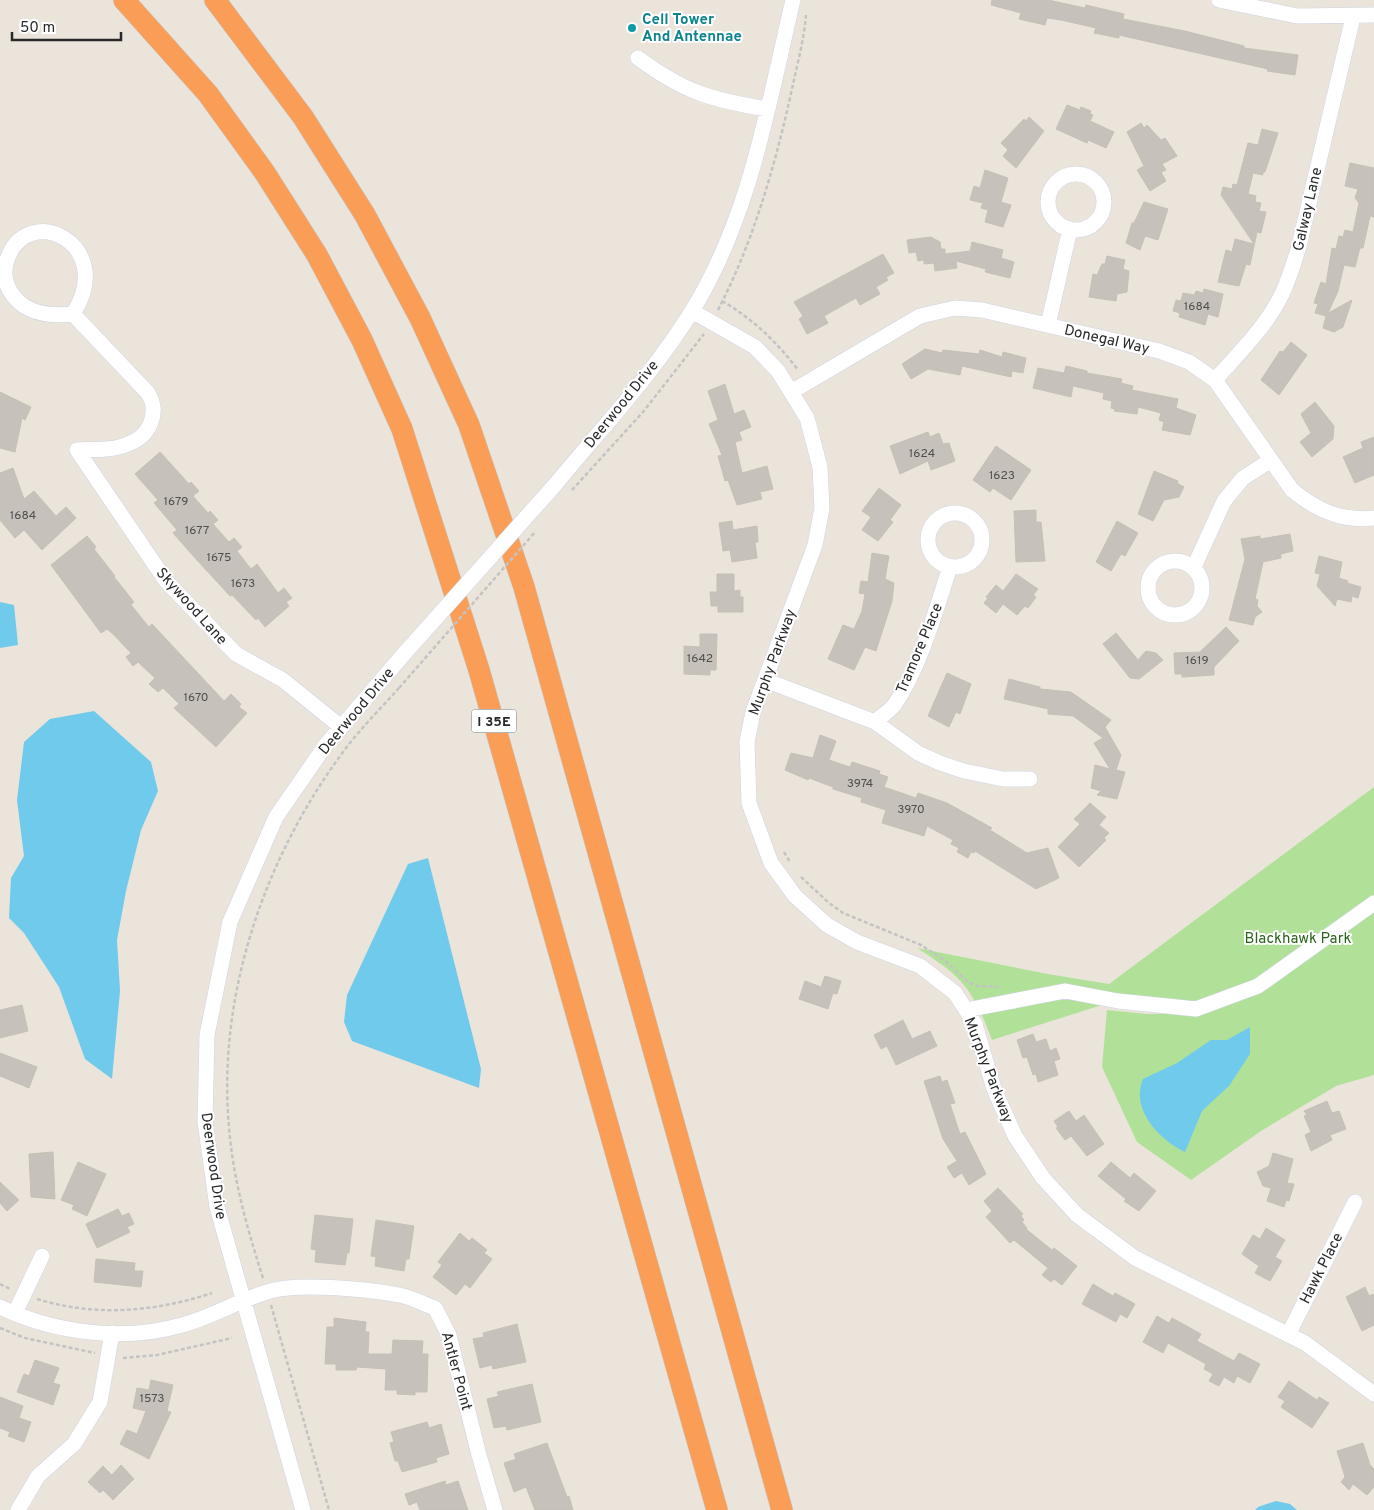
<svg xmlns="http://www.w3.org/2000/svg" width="1374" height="1510" font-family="Overpass,sans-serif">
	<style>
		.green { fill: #b1e199 }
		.water { fill: #70caeb }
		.building { fill: #c6c1bb; stroke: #c6c0b5 }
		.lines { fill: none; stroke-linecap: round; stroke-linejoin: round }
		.minor-casing { stroke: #d0d4e2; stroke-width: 16 }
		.highway-casing { stroke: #c3c3c3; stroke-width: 22 }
		.path { stroke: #c3c3c3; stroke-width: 2.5; stroke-dasharray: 4 2.5; stroke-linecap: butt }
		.minor { stroke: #fff; stroke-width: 15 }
		.highway { stroke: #fa9e57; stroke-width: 21 }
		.minor-bridge-casing { stroke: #d0d4e2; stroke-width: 16; stroke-linecap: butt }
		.path-bridge { stroke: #c3c3c3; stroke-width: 2.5; stroke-dasharray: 4 2.5; stroke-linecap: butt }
		.minor-bridge { stroke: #fff; stroke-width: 15 }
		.culture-dot { fill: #0f9aa8; stroke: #fff; stroke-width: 2 }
		.labels { text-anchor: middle; stroke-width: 4; stroke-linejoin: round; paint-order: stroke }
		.number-label { font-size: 12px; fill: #504f4e }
		.shield { fill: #fff; stroke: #696969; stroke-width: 1 }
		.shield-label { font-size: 14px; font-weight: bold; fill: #292929 }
		.culture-label { font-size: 15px; font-weight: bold; fill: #0d838f; stroke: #fff; text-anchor: start }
		.street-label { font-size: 15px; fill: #292929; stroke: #fff }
		.park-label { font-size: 15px; fill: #2a641b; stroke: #fff }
	</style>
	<rect width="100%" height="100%" fill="#ebe4db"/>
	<path class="green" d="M1374 787V1075L1336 1086 1261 1131 1191 1180 1137 1142 1102 1067 1107 1010 1147 1014 1197 1013 1130 996 992 1040C972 988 964 978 917 948L1048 974 1109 984Z"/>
	<path class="water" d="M0 602 14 605 18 645 0 648Z
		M94 711 151 762 158 791 141 830 126 891 117 940 120 991 112 1079 85 1059 59 987 24 933 9 918 11 878 24 856 17 800 24 742 50 719Z
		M428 858 481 1069 479 1088 352 1041 344 1022 347 995 408 864Z
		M1250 1027V1054L1229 1086 1202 1111 1185 1152C1159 1140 1130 1109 1143 1079L1177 1063 1211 1040H1227Z
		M1276 1501 1290 1504 1297 1510H1255L1258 1507Z"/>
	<path class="building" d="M992 0H1048L1085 8 1086 5 1124 14 1123 19 1185 31 1244 46V48L1298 55 1295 75 1267 71 1268 69 1119 35V38L1094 33 1096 28 1061 20 1047 18 1045 25 1019 19 1021 13 991 5Z
		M1067 105 1080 110 1081 107 1091 111 1090 114 1093 115 1090 121 1114 132 1106 148 1088 140 1087 143 1056 129Z
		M1029 117 1044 131 1016 168 1003 156 1008 150 1001 143 1024 119 1026 121Z
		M1141 123 1144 128 1147 125 1161 140 1165 138 1177 156 1162 164 1166 170 1161 172 1166 181 1150 191 1137 170 1144 166 1127 132Z
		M1262 129 1278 133 1265 172H1263V175L1253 173 1248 194 1256 196 1255 202 1261 203 1259 211 1266 212 1261 233 1257 232 1250 265 1246 264 1239 286 1218 282 1226 250 1232 252 1235 239 1254 244 1221 195 1223 187 1232 189 1233 184 1237 185 1248 143 1258 145Z
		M1350 163 1374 168V217L1370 216 1363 248H1360L1355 267 1344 265 1338 291 1328 313 1352 300 1343 327 1334 332 1323 328 1326 316 1315 313 1318 304 1314 303 1321 282 1326 284 1332 248 1336 249 1339 236 1343 237 1345 230 1353 232 1359 203 1355 198 1358 189 1345 186Z
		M985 170 1008 178 1001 202 1011 205 1003 227 985 222 988 210 981 208 983 203 970 200 974 186 980 188Z
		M1144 202 1168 209 1158 240 1145 236 1140 250 1126 243 1132 223H1134Z
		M931 237 940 242 941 249H945V254L970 251 972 242 1003 250 1001 258 1014 262 1010 278 985 272 986 269 956 261 957 268 935 271 934 263 924 264V260L918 261 916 252 909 253 907 240Z
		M883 254 894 273 886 277 888 280 876 287 880 294 860 305 856 298 824 316 828 323 807 334 799 319 803 316 794 302Z
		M1107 256 1125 260 1123 269 1129 271 1127 292 1117 294 1116 301 1089 297 1093 274 1097 275 1102 264H1105Z
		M1204 289 1223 294 1218 317 1208 314 1205 325 1179 317 1180 313 1173 311 1176 300 1181 301 1183 293 1194 295 1196 291 1203 293Z
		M1291 342 1307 355 1279 395 1261 380 1280 351 1283 352Z
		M925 349 942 353 943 350 979 354 980 350 1002 357 1003 352 1026 358 1023 373 1012 371 1011 377 962 366 960 375 928 369 911 379 902 364Z
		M1066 366 1087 371V373L1122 379 1121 383 1133 386 1132 390 1178 399 1176 408 1196 415 1190 435 1162 430 1164 422 1159 420 1161 413 1138 407 1137 414 1114 411 1115 409 1111 408 1112 401 1103 399 1104 393 1073 386 1071 397 1033 388 1038 368 1064 373Z
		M725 384 734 414 744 410 751 427 739 432 742 440 735 442 742 473 767 466 773 489 760 492 762 499 737 505 728 480 725 481 718 456 722 455 709 424 718 420 708 391Z
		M0 392 31 407 25 420 22 418 15 452 0 448Z
		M1315 402 1334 426 1333 439 1312 457 1300 442 1311 433 1301 414Z
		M928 432 930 437 939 433 943 444 949 443 955 461 931 470 928 461 900 474 890 446Z
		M1374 437V475L1355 483 1343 457 1363 448 1361 442Z
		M996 446 1031 470 1011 500 993 488 990 492 973 480Z
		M160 452 189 484 191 482 199 491 193 496 208 513 210 511 218 520 213 524 229 542 234 538 242 547 237 551 251 569 257 564 278 593 284 588 292 598 286 602 289 606 265 627 258 618 256 620 232 595 230 596 196 559 173 533 177 530 154 503 158 500 135 474Z
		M13 468 24 499 34 491 56 516 66 507 76 518 42 550 24 530 15 538 0 520V473Z
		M1154 471 1178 481 1177 483 1184 487 1179 497 1164 500 1153 521 1138 514Z
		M879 488 901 505 890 520 893 522 878 541 862 530 871 517 862 511Z
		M1036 510V522H1041L1045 561 1016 562 1014 511Z
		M732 521 733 530 757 526 758 542H755L757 558 732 562 730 550 723 551 719 523Z
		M1117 521 1138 533 1125 556 1121 554 1111 571 1096 562Z
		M1290 534 1293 551 1281 554V558L1263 562 1255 599 1258 600 1257 606 1262 612 1255 617 1253 625 1229 620 1245 559 1241 539 1260 536V539Z
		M87 536 96 547 94 549 115 576 114 577 134 602 131 605 149 627 152 624 224 701 231 694 241 704 239 707 247 713 216 747 174 708 179 704 163 688 158 692 149 684 155 678 138 662 133 666 126 657 131 653 113 634 107 629 101 633 51 565Z
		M872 553 889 556 885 579 894 583 892 601 876 651 865 647 854 670 828 659 843 625 854 629 862 611 865 594 859 593 861 581 868 582Z
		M1319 556 1342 562 1339 578 1348 581 1347 583 1361 587 1358 598 1352 596 1351 602 1337 599 1335 606 1317 586 1320 574 1315 573Z
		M717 574H734V591L740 590V597H743V612H718V606H711L710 592H717Z
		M1016 574 1038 589 1033 595 1036 597 1028 608 1025 606 1017 615 1003 604 996 613 984 603 988 598 986 597 996 585 1003 591Z
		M1226 627 1239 641 1214 667V675L1182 677V674H1175L1174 653 1200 652Z
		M1116 633 1138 660 1146 651 1156 653 1163 660 1139 679 1130 678 1103 644Z
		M700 634H717L716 670H710V675L684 674V646L700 647Z
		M947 673 971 684 960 714 956 712 949 727 928 716Z
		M1009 679 1040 687V689L1071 692 1111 720 1105 727 1121 755 1116 770 1125 772 1117 799 1097 795 1101 791 1091 788 1095 765 1110 769 1094 743 1103 738 1073 716 1048 714V709L1004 699Z
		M820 735 836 741 829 760 850 767 852 762 880 771 879 774 888 777 884 787 916 798 918 793 947 803 992 828 990 830 1027 853 1048 848 1059 878 1036 889 975 851 974 853 971 852 968 858 957 852 959 848 951 844 953 840 927 826 924 836 882 823 886 810 861 802 862 798 833 789V787L809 778 808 780 785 770 791 753 813 758Z
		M1090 803 1106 817 1099 825 1109 833 1104 838 1106 840 1079 867 1058 847 1080 824 1074 819Z
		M825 976 841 981 837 994 833 993 828 1009 799 999 805 981 821 987Z
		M22 1005 28 1031 0 1038V1010Z
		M903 1020 912 1039 930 1031 937 1046 896 1065 887 1046 881 1049 874 1035Z
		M1033 1034 1036 1042 1046 1039 1050 1051 1056 1048 1060 1059 1054 1061 1058 1075 1038 1082 1036 1074 1033 1075 1027 1057 1023 1058 1017 1040Z
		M0 1053 37 1067 29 1088 0 1076Z
		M940 1076 942 1082 947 1080 955 1103 950 1104 960 1134 965 1132 986 1174 969 1185 962 1173 954 1178 947 1167 957 1161 943 1139 924 1081Z
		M1327 1101 1332 1113 1339 1111 1346 1129 1330 1135 1332 1140 1311 1151 1305 1135 1311 1132 1304 1116 1307 1115 1304 1111Z
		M1069 1111 1076 1121 1084 1115 1104 1144 1087 1156 1071 1136 1065 1140 1056 1128 1058 1127 1054 1121Z
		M53 1152 55 1199 31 1197 29 1154Z
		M1273 1153 1293 1159 1287 1183 1294 1184 1289 1201 1286 1200 1284 1207 1267 1201 1271 1188 1263 1186 1257 1172 1269 1166Z
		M78 1162 106 1174 87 1216 72 1209 74 1205 61 1200Z
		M1111 1162 1130 1178 1134 1173 1156 1191 1139 1211 1124 1201 1126 1199 1098 1176Z
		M0 1182 19 1200 7 1211 0 1203Z
		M998 1188 1023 1214 1021 1216 1024 1220 1022 1222 1027 1228 1026 1229 1052 1250 1054 1248 1077 1266 1062 1285 1054 1279 1051 1282 1042 1275 1048 1268 1014 1240 1010 1243 986 1217 992 1211 984 1201Z
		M118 1209 122 1216 129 1213 134 1224 127 1227 130 1232 97 1248 86 1224Z
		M315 1215 353 1219 349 1253H347L345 1265 315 1262 316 1250 311 1249Z
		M376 1220 414 1226 409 1259H406L404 1271 375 1266 376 1257 371 1256Z
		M1266 1228 1285 1240 1275 1257 1282 1261 1270 1281 1255 1273 1259 1266 1242 1254 1253 1235 1260 1239Z
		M460 1233 469 1241 472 1238 487 1250 484 1253 492 1259 470 1288 465 1284 456 1295 433 1277 442 1265 438 1262Z
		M96 1259 135 1263 134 1271H143L141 1287 94 1282Z
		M1093 1284 1113 1296 1115 1293 1135 1304 1127 1318 1120 1314 1116 1322 1082 1304Z
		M1365 1287 1369 1296 1374 1294V1325L1362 1331 1346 1297Z
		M1157 1316 1169 1323 1172 1318 1201 1334 1197 1341 1234 1361 1239 1353 1260 1364 1250 1383 1237 1376 1234 1383 1224 1377 1219 1386 1209 1381 1213 1374 1204 1369 1206 1364 1168 1343 1163 1353 1143 1342Z
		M334 1318 366 1322 365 1332H369L368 1354H392L393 1340 423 1341 422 1354H428L427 1392H415V1395L397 1394V1390H385L386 1369 357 1367 356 1370H336V1364H325L327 1327H334Z
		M517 1324 526 1362 493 1369 492 1365 480 1368 473 1339 484 1337 483 1333Z
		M35 1360 59 1368 53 1383 60 1385 53 1405 17 1392 24 1374 29 1376Z
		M151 1380 173 1385 167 1411 171 1412 149 1459 120 1444 127 1430 137 1434 146 1411 133 1408 137 1388 149 1390Z
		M1289 1381 1317 1400 1319 1397 1329 1403 1312 1428 1281 1407 1285 1401 1278 1397Z
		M532 1384 541 1422 507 1430 506 1426 494 1428 487 1399 499 1396 497 1392Z
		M0 1397 23 1406 19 1418 31 1422 24 1442 8 1436 10 1432 0 1428Z
		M427 1422 429 1428 441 1424 449 1454 436 1458 437 1462 402 1472 398 1461H395L390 1443 394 1442 391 1432Z
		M547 1443 567 1497 569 1496 573 1510H535L526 1487 514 1492 504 1463 516 1459 514 1454Z
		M1363 1443 1370 1465 1374 1469V1487L1367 1495 1353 1484 1349 1490 1341 1482 1345 1477 1337 1451Z
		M121 1465 134 1479 113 1500 103 1490 100 1493 88 1482 103 1466 112 1475Z
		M445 1481 446 1485 458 1481 468 1510H420L417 1502 409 1505 405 1494Z"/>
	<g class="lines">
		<g class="minor-casing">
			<path id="minor" d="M1219 0 1297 16 1374 15
				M638 58C684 92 711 100 767 109
				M1048 202a28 28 0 1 1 56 0a28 28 0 1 1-56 0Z
				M692 311 755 347 778 371 807 418 820 467 822 508 815 545 753 712 747 742 749 803 771 863 795 896 827 925 857 942 920 966 955 993 975 1024 994 1089 1015 1136 1043 1178 1077 1215 1135 1258 1305 1343 1374 1394
				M73 314C118 244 27 200 7 260 2 275 6 288 16 299 30 315 53 316 73 314L148 393C160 413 150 436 128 444 113 451 93 449 77 450
				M1048 325 1070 229
				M1215 380C1239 353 1266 327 1282 294 1289 279 1294 263 1299 246L1353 17
				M791 392 920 316 955 308 982 310 1159 351 1189 362 1215 380 1292 490C1316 510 1342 522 1374 518
				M77 450 166 581 236 654 283 680 341 727
				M554 486C601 429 653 374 692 311 750 217 768 106 793 0
				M928 540a27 27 0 1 1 54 0a27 27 0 1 1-54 0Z
				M1148 588a27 27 0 1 1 54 0a27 27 0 1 1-54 0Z
				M1194 567 1224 501 1243 478 1271 460
				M765 680 875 722 918 753 940 763 964 771 1003 779H1030
				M875 722C881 716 890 711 895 704 920 668 936 609 950 567
				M966 1010 1065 991 1118 1001 1196 1009 1258 986 1374 903
				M0 1307C54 1333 124 1342 182 1325 211 1317 238 1301 267 1292 296 1282 367 1289 399 1295 411 1297 423 1304 435 1308L449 1335 479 1455 495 1510
				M15 1313 42 1256
				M1288 1335 1355 1202
				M18 1510 38 1476 74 1444 100 1402 112 1333
				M303 1510 217 1207 205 1121 207 1035 230 922 276 817 325 746 403 655"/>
		</g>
		<g class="highway-casing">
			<path id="highway" d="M124 0 208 94 265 173 317 255 362 340 402 429 479 670 717 1510
				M215 0 303 117 365 215 420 318 469 425 524 587 782 1510"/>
		</g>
		<path class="path" d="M722 301C753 319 777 342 798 370
			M718 310C754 240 775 166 792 89 797 65 804 40 806 15
			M572 490 643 412 704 334
			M784 852 790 862
			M801 877 829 903 843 913 921 945 944 960 968 982 977 986 1002 987
			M263 1278C247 1228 233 1179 229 1127 217 993 266 854 346 748 362 727 381 708 399 688
			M0 1284 10 1289
			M37 1299C95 1317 155 1312 212 1293
			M271 1305 329 1510
			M0 1328 25 1338 95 1353
			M123 1358 157 1355 232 1338"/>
		<use href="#minor" class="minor"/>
		<use href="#highway" class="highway"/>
		<g class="minor-bridge-casing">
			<path id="minor-bridge" d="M403 655 554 486"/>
		</g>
		<path class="path-bridge" d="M399 688 536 531"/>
		<use href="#minor-bridge" class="minor-bridge"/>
	</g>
	<circle class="culture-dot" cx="632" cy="28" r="5"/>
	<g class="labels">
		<g class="number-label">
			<text x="1197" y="310">1684</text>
			<text x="922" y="457">1624</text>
			<text x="1002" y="479">1623</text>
			<text x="176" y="505">1679</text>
			<text x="23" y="519">1684</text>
			<text x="197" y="534">1677</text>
			<text x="219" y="561">1675</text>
			<text x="243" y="587">1673</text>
			<text x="700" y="662">1642</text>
			<text x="1197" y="664">1619</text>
			<text x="196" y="701">1670</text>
			<text x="860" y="787">3974</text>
			<text x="911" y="813">3970</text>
			<text x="152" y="1402">1573</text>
		</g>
		<rect class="shield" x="471.5" y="709.5" width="45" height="23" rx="4"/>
		<g class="shield-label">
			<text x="494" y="726">I 35E</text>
		</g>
		<g class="culture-label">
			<text x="642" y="24">Cell Tower<tspan x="642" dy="17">And Antennae</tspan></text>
		</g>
		<g class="street-label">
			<text transform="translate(1307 209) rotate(-77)" y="5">Galway Lane</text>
			<text transform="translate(1107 339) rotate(13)" y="5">Donegal Way</text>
			<text transform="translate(621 404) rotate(-51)" y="5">Deerwood Drive</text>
			<text transform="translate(192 606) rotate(48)" y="5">Skywood Lane</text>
			<text transform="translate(919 648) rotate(-67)" y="5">Tramore Place</text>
			<text transform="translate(772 662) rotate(-70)" y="5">Murphy Parkway</text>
			<text transform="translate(356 711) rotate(-50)" y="5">Deerwood Drive</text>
			<text transform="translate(989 1070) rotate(69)" y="5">Murphy Parkway</text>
			<text transform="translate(214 1166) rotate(82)" y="5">Deerwood Drive</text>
			<text transform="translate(1321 1268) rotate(-63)" y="5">Hawk Place</text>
			<text transform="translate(457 1371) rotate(75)" y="5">Antler Point</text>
		</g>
		<g class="park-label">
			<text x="1298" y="943">Blackhawk Park</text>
		</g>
	</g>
	<path d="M12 32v8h109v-8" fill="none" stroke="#292929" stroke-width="2.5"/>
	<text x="20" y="32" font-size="15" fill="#292929" stroke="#ffffff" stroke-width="4" paint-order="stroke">50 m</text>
</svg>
